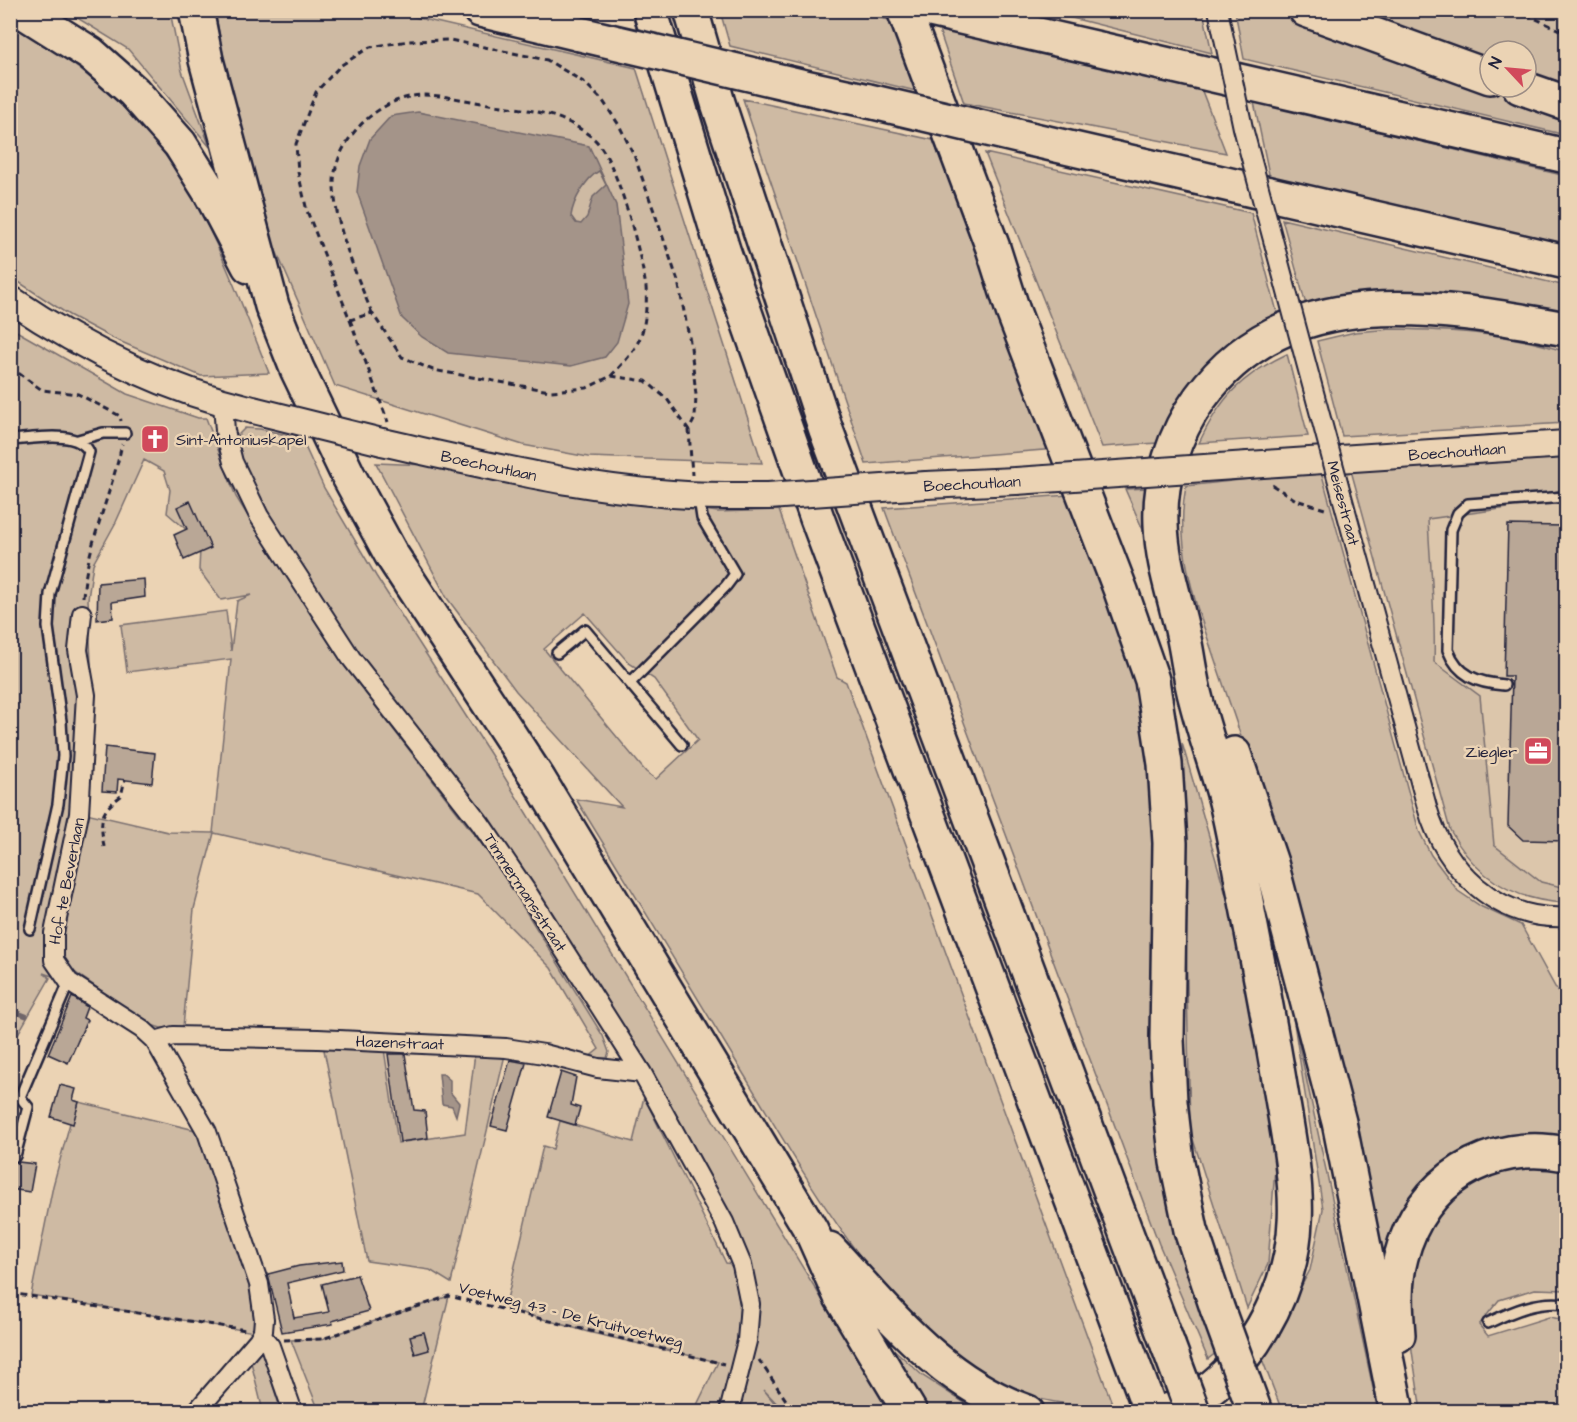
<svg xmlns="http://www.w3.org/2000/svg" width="1577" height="1422" font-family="'Architects Daughter',sans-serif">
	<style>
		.built { fill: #dcc6ab }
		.green { fill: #cebaa3; stroke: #786e6f; stroke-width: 1.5; fill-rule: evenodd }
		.water { fill: #a49489; stroke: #70666a; stroke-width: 1.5; fill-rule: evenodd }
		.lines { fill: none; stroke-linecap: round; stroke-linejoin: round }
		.stream { stroke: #70666a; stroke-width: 5 }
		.building { fill: #b9a796; stroke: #22223b; stroke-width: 1.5 }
		.service-casing { stroke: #22223b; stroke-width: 14 }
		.minor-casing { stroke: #22223b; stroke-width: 22 }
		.secondary-casing { stroke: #22223b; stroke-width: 30 }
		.motorway-casing { stroke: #22223b; stroke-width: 38 }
		.path { stroke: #22223b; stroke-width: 3; stroke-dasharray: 6 4.5; stroke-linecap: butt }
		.service { stroke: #ebd3b4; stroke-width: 9 }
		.minor { stroke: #ebd3b4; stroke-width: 18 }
		.secondary { stroke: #ebd3b4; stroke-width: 26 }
		.motorway { stroke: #ebd3b4; stroke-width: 33 }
		.minor-bridge-casing { stroke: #22223b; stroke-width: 22; stroke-linecap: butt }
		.secondary-bridge-casing { stroke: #22223b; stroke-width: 30; stroke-linecap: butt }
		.motorway-bridge-casing { stroke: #22223b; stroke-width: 38; stroke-linecap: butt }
		.minor-bridge { stroke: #ebd3b4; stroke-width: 18 }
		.secondary-bridge { stroke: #ebd3b4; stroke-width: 26 }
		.motorway-bridge { stroke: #ebd3b4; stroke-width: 33 }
		.labels { text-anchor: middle; stroke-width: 5; stroke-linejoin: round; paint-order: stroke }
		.poi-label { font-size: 16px; fill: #22223b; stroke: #ebd3b4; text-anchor: start }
		.street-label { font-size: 16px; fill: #22223b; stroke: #ebd3b4 }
	</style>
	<rect width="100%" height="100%" fill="#ebd3b4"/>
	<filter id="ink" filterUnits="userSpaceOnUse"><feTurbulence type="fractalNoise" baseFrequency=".0167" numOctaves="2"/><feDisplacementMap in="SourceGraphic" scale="12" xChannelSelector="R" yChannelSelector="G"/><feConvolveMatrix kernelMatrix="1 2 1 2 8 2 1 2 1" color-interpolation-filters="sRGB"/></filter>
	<g filter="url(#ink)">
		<path class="built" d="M1566 499V888L1541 882 1494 845 1480 696 1434 662 1435 629 1432 609 1428 519Z"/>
		<path class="green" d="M66 11H170L182 71 210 147 128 49Z
			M215 11H388L636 68 762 463 588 457 523 445 335 386 267 230 233 108Z
			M720 11H846L890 20 916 91 730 46Z
			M1044 11H1203L1212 53Z
			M1235 11H1275L1370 49 1566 114V135L1244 59Z
			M1358 11H1566V84L1526 71V51H1490V59Z
			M10 25C83 62 152 125 192 196 223 252 245 313 269 373L201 376 112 338 69 315 11 277Z
			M939 30 1200 86 1226 153 964 103Z
			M743 99 933 140 1056 449 866 464Z
			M1254 102 1566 176V248L1270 179Z
			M985 153 1251 213 1278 316C1213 353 1192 377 1157 443L1102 447Z
			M1282 219 1566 286V315L1359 295 1306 305Z
			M11 328 127 394 198 418H206L236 497 261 537 343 664 494 860 603 1036 609 1052 607 1058H588L599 1049 551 968 478 894 214 833 194 909 183 1027 161 1028 151 1025 63 964 59 956 52 976 43 973 50 978 11 1046ZM144 460 164 471 170 490 167 513 188 531 200 549 199 570 221 600 251 595 237 601 231 651 226 611 121 625 127 672 231 659 213 833 168 832 86 813 92 683 88 599 93 564 116 522Z
			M1392 329C1451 330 1511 333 1566 352V423L1342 436 1317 341 1355 332Z
			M1287 354 1308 436 1199 443C1220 398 1242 375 1287 354Z
			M245 428 260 429 301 438 324 488 376 576 491 755 890 1411H784L764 1390 781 1411H736L757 1303 749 1258 724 1205 656 1079 566 936 485 813 361 657 264 507 242 466 237 444 238 435Z
			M1566 453V488L1508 508 1428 519C1430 567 1436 614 1434 662L1480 696 1494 845 1541 882 1566 888V903C1514 901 1475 877 1450 830L1350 467Z
			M376 463 428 465 562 491 718 512 779 510 837 677 846 682 1113 1406C1067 1407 1023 1400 983 1376 878 1311 806 1176 743 1073 688 982 632 890 576 799L622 807 516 691 447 598ZM585 613 629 663 654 679 698 740 656 779 646 772 544 649Z
			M1321 471 1419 831 1431 855 1458 891 1482 907 1521 925 1566 1007V1143L1497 1144 1386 1276 1282 857 1197 607C1185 566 1178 528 1186 486Z
			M1149 488 1147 539 1125 489Z
			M1069 495 1135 669 1153 768 1157 847 1155 1077 1217 1352 1208 1359 1159 1244 884 508Z
			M1182 743 1242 950 1277 1140 1268 1264 1247 1308 1190 1130Z
			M1293 1017 1378 1411H1282L1262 1359 1310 1270 1323 1209Z
			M323 1045 384 1049 398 1143 465 1133 475 1053 505 1055 451 1283 430 1270 367 1261Z
			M644 1097 726 1263 732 1264 740 1305 735 1365 721 1411H694L718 1362 588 1332 505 1308 543 1146 553 1149 560 1121 633 1142Z
			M75 1101 195 1130C213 1167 260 1295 254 1332L31 1295 53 1186 70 1123H73L79 1102Z
			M1511 1164 1566 1167V1290L1535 1289 1499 1300 1479 1325 1488 1336 1549 1317 1566 1320V1411H1421L1412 1351 1409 1298 1423 1232 1456 1190Z
			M449 1296 421 1411H319L291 1340 322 1339Z
			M875 1332 923 1376 977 1411H925Z
			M262 1351 281 1411H263L250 1358 254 1352Z"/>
		<path class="water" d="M418 112 589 146 616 205 628 304 617 342 605 357 571 366 448 353 422 337 402 318 357 192 360 166 370 139 391 116ZM599 171 606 185 593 197 587 217 581 224 576 223 571 216C573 201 586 178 599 171Z
			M439 1074H443L450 1080V1092L459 1103 456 1116 452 1106 442 1104Z"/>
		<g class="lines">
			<path class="stream" d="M18 1013 26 1016"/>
		</g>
		<path class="building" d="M190 501 211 548 184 560 174 535 187 529 177 507Z
			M1508 525 1566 526V841L1523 840 1508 826 1512 676H1504Z
			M144 579 145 597 112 602 113 618 97 620 98 583Z
			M105 747 155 753 152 783 118 779 117 792 102 791Z
			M72 997 87 1007 83 1018 87 1020 68 1063 48 1054Z
			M388 1054H405L414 1110 425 1111 428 1138 400 1142Z
			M510 1060 526 1063 507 1130 491 1126Z
			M561 1072 576 1077 571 1105 580 1108 575 1125 548 1117Z
			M60 1085 76 1089 73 1100 79 1102 73 1124 51 1117Z
			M10 1161 35 1164 30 1192 10 1189Z
			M342 1261 343 1270 287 1283 294 1318 329 1312 322 1284 357 1275 369 1311 332 1321 333 1324 282 1332 268 1274 299 1266Z
			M424 1332 429 1350 415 1354 410 1336Z"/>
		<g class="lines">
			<g class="service-casing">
				<path id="service" d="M10 440C33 439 79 429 89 452L50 594 48 627 61 721 63 756 58 804 30 929
					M78 440 103 433H125
					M557 653 585 630 682 745
					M630 683 726 586 735 574 702 518 699 498
					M1504 685C1478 683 1458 676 1448 650L1451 530 1458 513 1468 504 1566 497
					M15 1156 28 1107 20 1097 69 982
					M1488 1323C1513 1311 1538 1300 1566 1304"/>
			</g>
			<g class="minor-casing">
				<path id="minor" d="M223 403 225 431 233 462 259 516 351 658 480 823 529 895 642 1073 724 1222 742 1265 750 1304 747 1341 729 1412
					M1341 493 1427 807C1445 870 1497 921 1566 917
					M82 614 78 650 86 695 79 814 54 933V960L69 982 142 1029 155 1041 207 1132 259 1284 264 1319 263 1331 258 1340 196 1412
					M155 1041 173 1036 318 1039 506 1048 544 1054 598 1068 642 1073
					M261 1335 270 1346 293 1412"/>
			</g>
			<g class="secondary-casing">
				<path id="secondary" d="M10 299C85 350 164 389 253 410
					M382 442C495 467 609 496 726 496
					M1248 465 1566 444
					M926 485 1016 481"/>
			</g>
			<g class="motorway-casing">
				<path id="motorway" d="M21 10 91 54 134 92 180 144 210 192 249 266
					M196 10 206 60 272 306 297 369 348 475 391 554 539 780 811 1230 841 1297 910 1412
					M480 10 580 34
					M650 10 723 250 817 518 1151 1412
					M691 10 718 103 826 430 1168 1345
					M904 10 993 248 1013 311 1121 591 1152 680 1165 764 1170 843 1167 1039 1170 1102 1177 1162 1191 1230 1217 1308
					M930 10 1566 156
					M1306 10 1490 77
					M801 86 869 101
					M1520 87 1566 103
					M1030 139 1566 262
					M1234 754 1271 863 1339 1122 1397 1412
					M829 1249C890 1314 940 1381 1027 1412
					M1398 1335C1396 1309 1394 1282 1401 1257 1420 1181 1490 1138 1566 1154
					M1163 1412C1204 1403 1243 1363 1263 1327 1313 1242 1294 1172 1279 1080 1269 1019 1257 958 1245 896 1238 862 1233 827 1224 794 1215 762 1204 732 1196 700 1190 679 1188 656 1183 634 1175 597 1162 563 1161 524 1159 480 1174 434 1200 398 1288 277 1440 306 1566 329"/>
			</g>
			<path class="path" d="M1517 10 1566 33
				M372 313C356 274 336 229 334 187 332 141 379 96 424 95 443 95 464 100 482 103 525 110 558 110 593 138 617 157 641 255 646 287 647 300 646 319 642 332 637 350 623 363 611 376
				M350 320 388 422
				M10 367 42 390 78 394 120 416 121 421
				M689 430 667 399 646 381 611 376 587 388 550 391 433 370 402 357 372 313 350 320 307 211 298 172 296 144 316 92 340 66 370 47 409 41 450 40 547 60 585 83 603 101 619 125 634 155 655 214 678 281 691 347 696 395 695 418 689 430 692 475
				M1272 485 1296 500 1328 510
				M83 597C87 544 111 496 122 444
				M104 847C100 820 99 812 121 796L125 779
				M10 1293 246 1330
				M284 1340 322 1339 449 1296 724 1364
				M759 1360 794 1412"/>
			<use href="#service" class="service"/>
			<use href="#minor" class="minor"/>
			<use href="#secondary" class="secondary"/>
			<use href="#motorway" class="motorway"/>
			<g class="minor-bridge-casing">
				<path id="minor-bridge" d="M1218 10 1243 128 1341 493"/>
			</g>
			<g class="secondary-bridge-casing">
				<path id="secondary-bridge" d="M253 410 382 442
					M1016 481 1248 465
					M726 496H768L926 485"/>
			</g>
			<g class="motorway-bridge-casing">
				<path id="motorway-bridge" d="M580 34 801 86
					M869 101 1030 139
					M1217 1308 1255 1412
					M1168 1345 1193 1412"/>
			</g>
			<use href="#minor-bridge" class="minor-bridge"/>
			<use href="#secondary-bridge" class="secondary-bridge"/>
			<use href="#motorway-bridge" class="motorway-bridge"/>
		</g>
	</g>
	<defs>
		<g id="church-square" transform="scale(1.5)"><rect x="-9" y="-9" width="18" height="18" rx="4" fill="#d1495b" stroke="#ebd3b4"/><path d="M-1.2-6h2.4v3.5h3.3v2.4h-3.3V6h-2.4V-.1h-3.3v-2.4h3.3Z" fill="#fff"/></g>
		<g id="office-square" transform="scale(1.5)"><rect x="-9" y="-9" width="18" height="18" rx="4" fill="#d1495b" stroke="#ebd3b4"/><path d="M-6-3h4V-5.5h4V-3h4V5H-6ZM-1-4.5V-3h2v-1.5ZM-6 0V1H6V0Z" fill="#fff"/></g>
	</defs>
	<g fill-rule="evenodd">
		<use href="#church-square" x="155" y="439"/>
		<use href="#office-square" x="1538" y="751"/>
	</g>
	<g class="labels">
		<g class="poi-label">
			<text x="176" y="445">Sint-Antoniuskapel</text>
			<text x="1517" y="757" text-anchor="end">Ziegler</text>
		</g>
		<g class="street-label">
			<text transform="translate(1457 451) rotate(-4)" y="6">Boechoutlaan</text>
			<text transform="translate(489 465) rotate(12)" y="6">Boechoutlaan</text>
			<text transform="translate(972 483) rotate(-3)" y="6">Boechoutlaan</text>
			<text transform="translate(1344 503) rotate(75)" y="6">Meisestraat</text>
			<text transform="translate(66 881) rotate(-79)" y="6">Hof te Beverlaan</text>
			<text transform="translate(526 892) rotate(57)" y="6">Timmermansstraat</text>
			<text transform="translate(400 1042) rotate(2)" y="6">Hazenstraat</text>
			<text transform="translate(571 1314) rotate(14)" y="6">Voetweg 43 - De Kruitvoetweg</text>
		</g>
	</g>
	<rect width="1577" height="1422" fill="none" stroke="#ebd3b4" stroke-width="36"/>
	<rect x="18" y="18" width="1541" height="1386" fill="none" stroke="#22223b" stroke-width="2" filter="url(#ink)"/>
	<g transform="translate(1508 69) rotate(296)"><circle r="28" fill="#ebd3b4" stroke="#9b8c84" stroke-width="1.5"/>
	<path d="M0-4.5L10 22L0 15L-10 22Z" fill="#d1495b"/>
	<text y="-9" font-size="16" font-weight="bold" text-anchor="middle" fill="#22223b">N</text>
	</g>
</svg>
